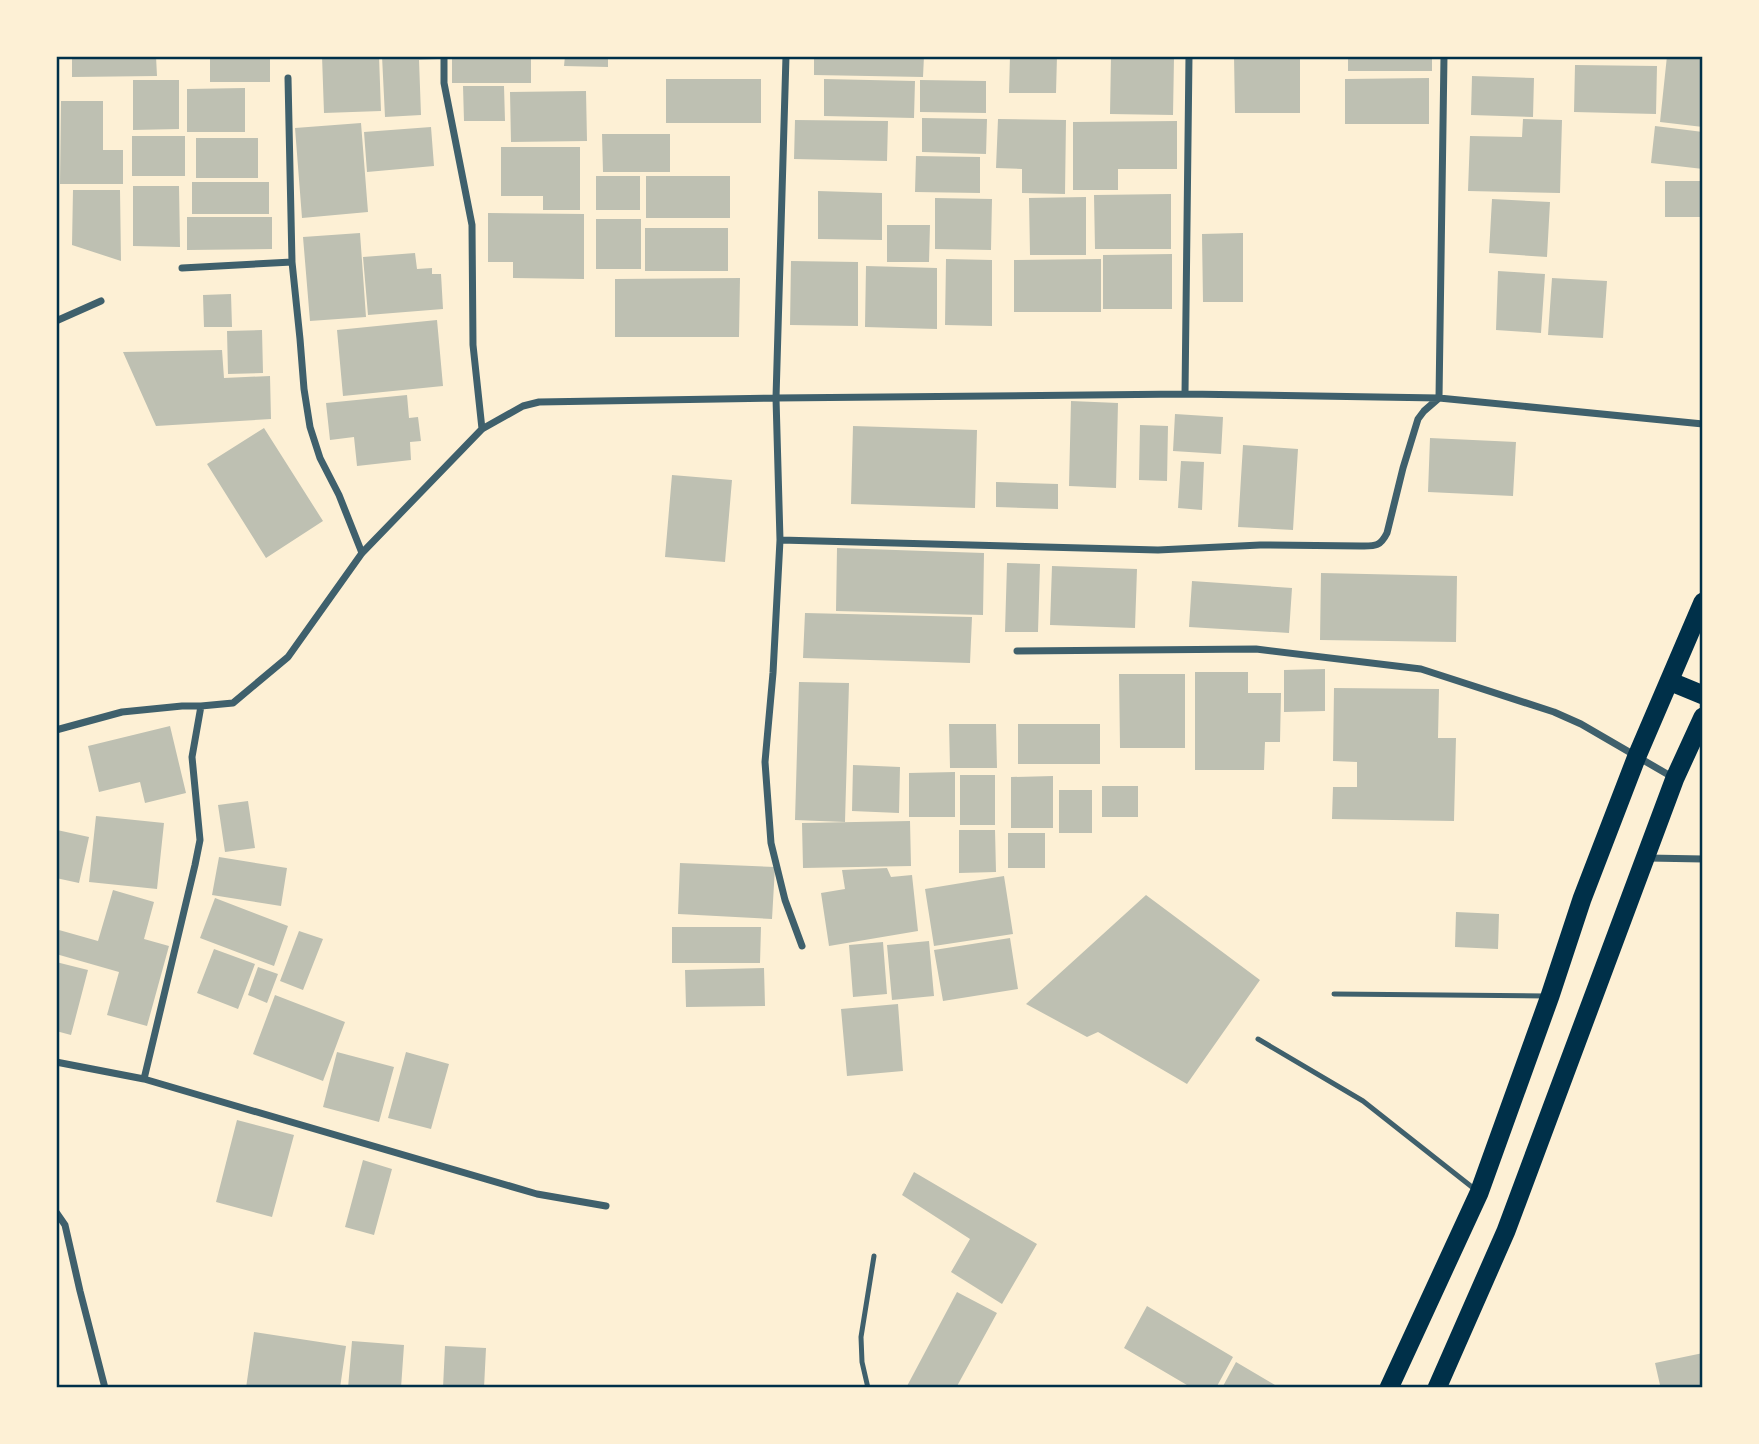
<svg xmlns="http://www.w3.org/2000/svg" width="1759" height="1444" font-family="Manrope,sans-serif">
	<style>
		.building { fill: #bec0b2 }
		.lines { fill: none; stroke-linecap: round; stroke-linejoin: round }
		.service { stroke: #3f606c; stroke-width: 5 }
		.minor { stroke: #3f606c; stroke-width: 7 }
		.trunk { stroke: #003049; stroke-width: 19 }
		.neatline { fill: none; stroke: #003049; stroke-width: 2.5 }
	</style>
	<rect width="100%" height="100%" fill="#fdf0d5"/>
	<path class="building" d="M72 56H156L157 76 72 77Z
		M210 56H270V82H210Z
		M322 56H379L381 111 324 113Z
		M382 56H438V59L419 60 421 115 385 117Z
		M452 56H531V83H452Z
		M565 56H608V67L564 66Z
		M814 56H924L923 77 814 75Z
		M1010 56H1057L1056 93H1009Z
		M1234 56H1300V113H1235Z
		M1348 56H1432V71H1348Z
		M1667 56H1703V127L1660 122Z
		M1111 57 1174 58 1173 115 1110 114Z
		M1575 65 1657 66 1656 114 1574 112Z
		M1472 76 1534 78 1533 117 1471 115Z
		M1429 78V124H1345V79Z
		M666 79H761V123H666Z
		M824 79 915 81 914 118 824 116Z
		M133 80H179V129L133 130Z
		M920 80 986 81V113L920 112Z
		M463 86H504L505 121H464Z
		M245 88V132H187V89Z
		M586 91 587 141 511 142 510 92Z
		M61 101H103V150H123V184H60Z
		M922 118 987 119 986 154 922 152Z
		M998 119 1066 120 1065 194 1022 193V169L996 168Z
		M1523 119 1562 120 1560 193 1468 191 1470 136 1522 137Z
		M795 120 888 121 887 161 794 159Z
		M1177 121V169H1118V190H1073V122Z
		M361 123 368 212 302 218 295 128Z
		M1655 126 1703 132V169L1651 163Z
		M431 127 434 166 367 172 364 132Z
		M602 134H670V172H603Z
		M132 136H185V176H132Z
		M196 138H258V178H196Z
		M501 147H580V210H543V196H501Z
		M916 156 980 157V193L915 192Z
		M596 176H640V210H596Z
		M646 176H730V218H646Z
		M1665 181H1703V217H1665Z
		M192 182H269V214H192Z
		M133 186H179L180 247 133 246Z
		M73 190H120L121 261 72 245Z
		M818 191 882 193V240L818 239Z
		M1171 194V249H1095L1094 195Z
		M1086 197V255H1030L1029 198Z
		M935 198 992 199 991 250 935 249Z
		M1492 199 1550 202 1547 257 1489 253Z
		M488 213 584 214V279L513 278V262H488Z
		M187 217H272V249L187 250Z
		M596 219H641V269H596Z
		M887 225H930L929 262H887Z
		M645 228H728V271H645Z
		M360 233 366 317 310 321 303 237Z
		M1243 233V302H1203L1202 234Z
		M415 253 417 269 432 268V274H441L443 309 368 315 363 257Z
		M1172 254V309H1103V255Z
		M946 259 992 260V326L945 325Z
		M1101 259V312H1014V260Z
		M791 261 858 262V326L790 325Z
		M866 266 937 268V329L865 327Z
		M1498 271 1545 274 1541 333 1496 330Z
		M740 278 739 337H615V279Z
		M1552 278 1607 281 1603 338 1548 335Z
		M231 294 232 327H204L203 295Z
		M437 320 443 386 343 396 337 330Z
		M262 330 263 373 228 374 227 331Z
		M222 350 224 378 270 376 271 419 156 426 123 352Z
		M407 395 409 418 418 417 421 441 410 442 411 460 357 466 354 437 330 440 326 403Z
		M1071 401 1118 403 1116 488 1069 486Z
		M1175 414 1223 417 1221 454 1173 451Z
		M1140 425 1168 426 1167 481 1139 480Z
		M853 426 977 430 975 508 851 504Z
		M264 428 323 521 266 558 207 464Z
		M1430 438 1516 442 1513 496 1428 492Z
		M1243 445 1298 449 1293 530 1238 527Z
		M1181 461 1204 462 1202 510 1178 508Z
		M672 475 732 480 725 562 665 557Z
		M996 482 1058 484V509L996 507Z
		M837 548 984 553 983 615 836 611Z
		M1007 563 1040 564 1038 632H1005Z
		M1052 566 1137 569 1135 628 1050 625Z
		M1321 573 1457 576 1456 642 1320 640Z
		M1192 581 1292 588 1289 633 1189 627Z
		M805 613 972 617 970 663 803 658Z
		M1325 669V711L1284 712V670Z
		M1195 672H1248V693H1281L1280 742H1265L1264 770H1195Z
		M1119 674H1185V748H1120Z
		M799 682 849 683 845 822 795 820Z
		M1334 688 1439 689 1438 738H1456L1454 821 1332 819 1333 787H1357V762L1333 761Z
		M949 724H996L997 768H950Z
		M1018 724H1100V764H1018Z
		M170 726 186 793 145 803 140 782 99 792 88 746Z
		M853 765 900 767 899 813 852 811Z
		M955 772V817H909V773Z
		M960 775H995V825H960Z
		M1053 776V828H1011V777Z
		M1102 786H1138V817H1102Z
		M1059 790H1092V833H1059Z
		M248 801 255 848 225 852 218 805Z
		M96 816 164 823 157 889 89 882Z
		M910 821 911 866 803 868 802 823Z
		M57 830 89 837 79 883 56 878Z
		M959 830H995L996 872 959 873Z
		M1008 833H1045V868H1008Z
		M219 857 287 868 281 906 212 895Z
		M680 863 775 867 772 919 678 914Z
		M887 868 891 877 912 875 918 931 829 946 821 893 845 889 842 870Z
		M1004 876 1013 934 934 946 925 889Z
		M113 890 154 902 144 939 169 946 147 1026 107 1015 119 972 56 954V940L59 930 98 941Z
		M1146 895 1260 980 1187 1084 1098 1032 1087 1037 1026 1004Z
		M215 898 288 926 274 966 200 938Z
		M1456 912 1499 914 1498 949 1455 947Z
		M672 927H761L760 963H672Z
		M299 931 323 939 303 990 280 981Z
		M1010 938 1018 989 943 1001 934 950Z
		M929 941 934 996 892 1000 887 945Z
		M883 942 887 994 853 997 849 945Z
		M214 949 255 964 238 1009 197 993Z
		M56 962 88 970 71 1035 56 1031Z
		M258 967 278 974 267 1003 248 995Z
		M764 968 765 1006 686 1007 685 970Z
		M275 995 345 1022 323 1081 253 1054Z
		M898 1004 903 1071 847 1076 841 1009Z
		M337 1052 394 1067 379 1122 323 1107Z
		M406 1052 449 1064 431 1129 388 1118Z
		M237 1120 294 1135 272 1217 216 1202Z
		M363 1160 392 1169 374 1235 345 1227Z
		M914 1172 1037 1244 1002 1304 951 1272 970 1239 902 1195Z
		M957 1292 997 1313 956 1388H906Z
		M1147 1306 1233 1357 1216 1388H1192L1124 1348Z
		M254 1332 346 1346 340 1388H246Z
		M352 1341 404 1345 401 1388H348Z
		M445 1346 486 1348 484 1388H443Z
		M1703 1353V1388H1650L1660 1385 1655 1363Z
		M1236 1362 1280 1388H1222Z"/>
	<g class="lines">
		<path class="service" d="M1334 994 1546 996
			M1258 1039 1363 1101 1477 1191
			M868 1388 862 1362 861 1337 874 1256"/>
		<path class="minor" d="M444 56V83L472 225 473 345 482 429
			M786 56 776 398 780 540 773 673 765 762 771 843 785 900 802 946
			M288 78 292 262 300 339 304 389 310 427 320 458 339 495 362 553
			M182 268 292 262
			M56 321 101 301
			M1185 394 1189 56
			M780 540 1158 550 1260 545 1361 546C1375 546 1380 547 1387 533L1403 468 1418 419 1424 411 1439 398 1444 56
			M1017 651 1256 649 1421 669 1554 712 1581 724 1674 778
			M56 730 122 712 182 706H201L233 703 288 657 362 553 482 429 523 406 539 402 776 398 1185 394 1439 398 1703 424
			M1648 858 1703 859
			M56 1062 144 1079 537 1194 606 1206
			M144 1079 195 865 200 840 192 757 201 706
			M56 1212 65 1225 80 1291 105 1388"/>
		<path class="trunk" d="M1669 681 1703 695
			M1389 1388 1479 1193 1550 996 1582 899 1637 756 1703 602
			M1437 1388 1506 1231 1675 778 1703 717"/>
	</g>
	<rect width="1759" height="1444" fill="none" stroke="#fdf0d5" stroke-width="116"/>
	<rect x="58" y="58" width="1643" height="1328" class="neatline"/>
</svg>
